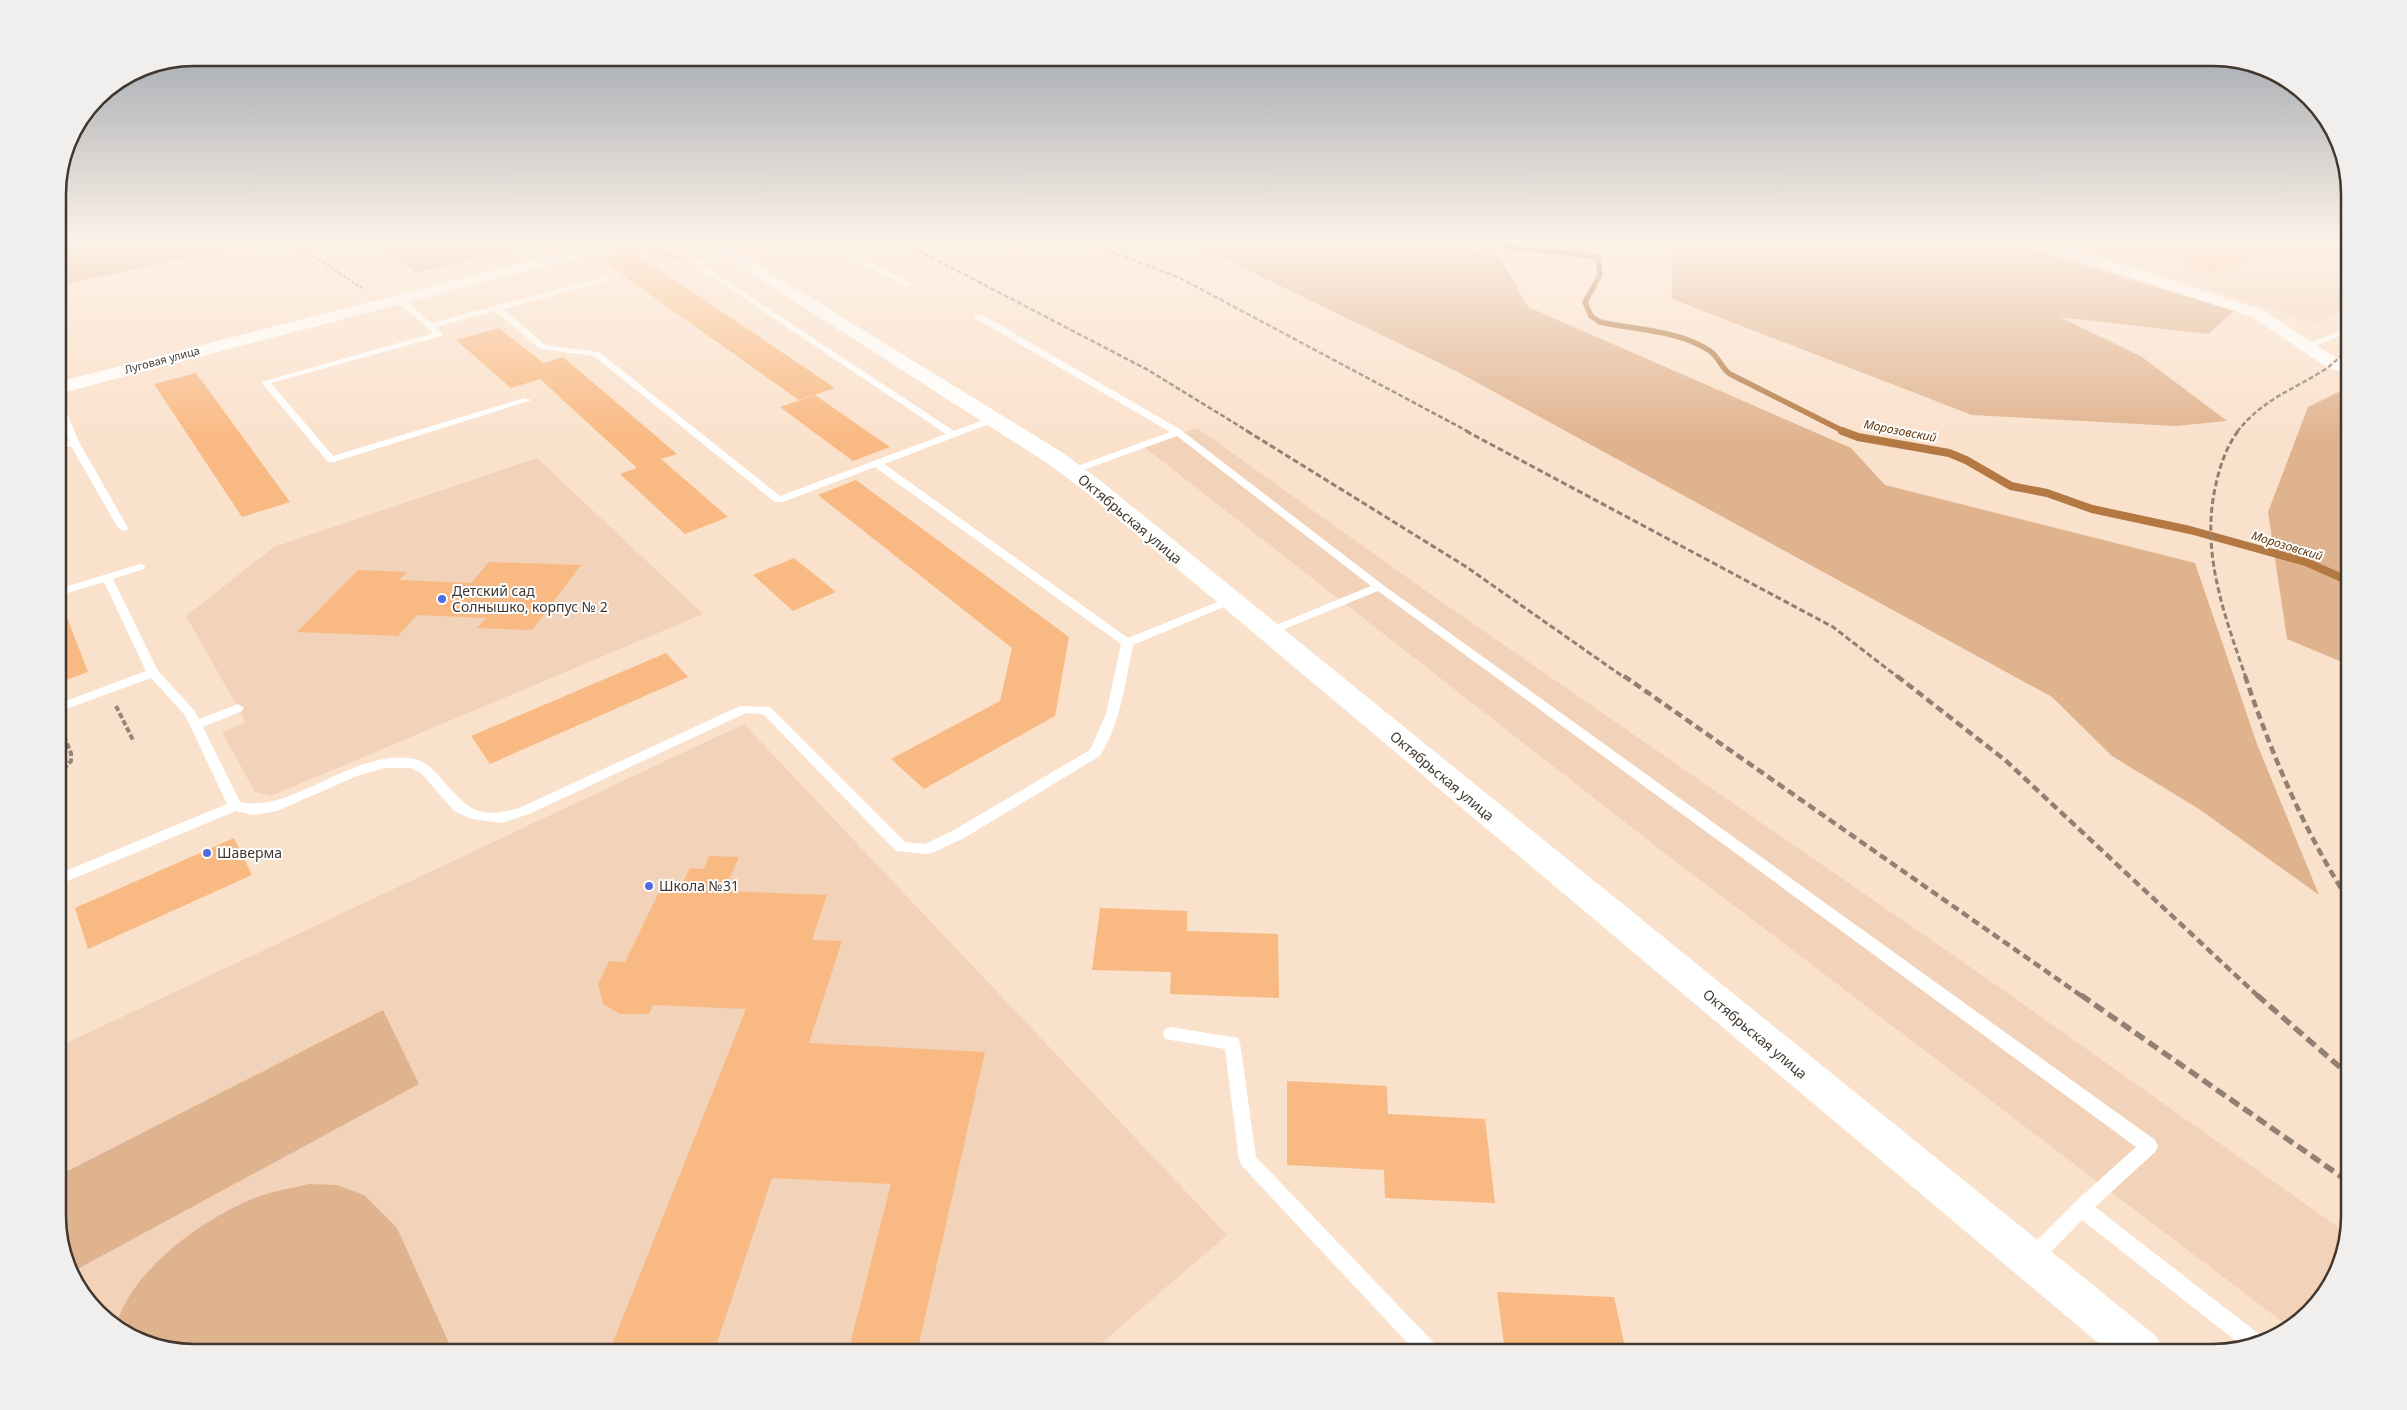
<svg xmlns="http://www.w3.org/2000/svg" width="2407" height="1410" font-family="'Noto Sans',sans-serif">
	<style>
		.built { fill: #f2d3b9 }
		.green { fill: #e0b38f }
		.lines { fill: none; stroke-linecap: round; stroke-linejoin: round }
		.stream-far1 { stroke: #b47843; stroke-width: 5.5 }
		.stream { stroke: #b47843; stroke-width: 8 }
		.building { fill: #f9b982 }
		.path-far1 { stroke: #978678; stroke-width: 2; stroke-dasharray: 3 2; stroke-linecap: butt }
		.path { stroke: #978678; stroke-width: 4; stroke-dasharray: 5.5 2.5; stroke-linecap: butt }
		.service { fill: #fff; fill-rule: evenodd }
		.minor { fill: #fff; fill-rule: evenodd }
		.secondary { fill: #fff; fill-rule: evenodd }
		.rail-far3 { stroke: #918073; stroke-width: 2.5; stroke-dasharray: 5 2.5; stroke-linecap: butt }
		.rail-far2 { stroke: #918073; stroke-width: 3; stroke-dasharray: 6 3; stroke-linecap: butt }
		.rail-far1 { stroke: #918073; stroke-width: 4.5; stroke-dasharray: 8 4.5; stroke-linecap: butt }
		.rail { stroke: #918073; stroke-width: 5.5; stroke-dasharray: 11 5.5; stroke-linecap: butt }
		.poi-dot { fill: #536be1; stroke: #fff; stroke-width: 2 }
		.labels { text-anchor: middle; stroke-width: 4; stroke-linejoin: round; paint-order: stroke }
		.far-street-label { font-size: 11px; fill: #41372f; stroke: #fff }
		.far-water-label { font-size: 12px; font-style: italic; fill: #5e3509; stroke: #fff }
		.street-label { font-size: 14px; fill: #41372f; stroke: #fff }
		.poi-label { font-size: 14px; fill: #41372f; stroke: #fff; text-anchor: start }
		.rim { fill: none; stroke: #41372f; stroke-width: 2.5 }
	</style>
	<rect width="100%" height="100%" fill="#fae1cc"/>
	<path class="built" d="M2062 243H2318L2349 252V308L2314 323Z
		M1197 428 1436 598 1989 980 2345 1232 2331 1284 2289 1327 1662 851 1144 447Z
		M537 458 703 614 271 796 255 792 222 732 246 722 186 616 274 547Z
		M744 724 1227 1235 1091 1352H194L126 1334 76 1284 58 1225V1047Z"/>
	<path class="green" d="M58 243H252L58 286Z
		M380 243H534L416 273Z
		M1178 243H1430L1500 257 1528 307 1851 448 1885 485 2195 563 2257 744 2319 895 2199 809 2112 756 2052 697 1456 371 1206 250Z
		M1677 243H2011L2234 311 2208 334 2060 317 2142 357 2227 421 2175 426 1972 415 1672 299 1671 246Z
		M2349 387V665L2287 639 2268 512 2308 407Z
		M383 1010 419 1084 72 1272 58 1210V1176Z
		M309 1184 337 1185 364 1195 397 1228 453 1352H194L126 1334 116 1325C133 1268 205 1217 257 1197 274 1191 292 1188 309 1184Z"/>
	<g class="lines">
		<path class="stream-far1" d="M1497 243C1530 255 1565 248 1598 258L1600 275 1585 302 1591 316 1600 322C1636 330 1678 330 1710 351 1719 357 1721 368 1730 374L1845 432"/>
		<path class="stream" d="M1842 431 1858 437 1949 453 1966 460 2011 486 2047 493 2092 509 2190 530 2306 562 2349 581"/>
	</g>
	<path class="building" d="M2188 243H2289L2213 275 2184 266Z
		M632 251 835 388 799 400 600 259Z
		M499 328 543 363 563 357 677 454 661 459 728 517 685 534 620 474 637 468 540 379 511 388 456 340Z
		M196 373 290 502 242 517 154 384Z
		M815 395 890 447 853 461 780 407Z
		M856 480 1069 637 1055 716 924 789 891 759 1000 701 1012 648 818 495Z
		M794 558 836 592 793 611 753 575Z
		M489 562 581 565 532 630 477 628 486 618 417 615 398 636 297 632 358 570 407 572 399 580 471 583Z
		M58 599H60L88 672 58 683Z
		M666 653 688 677 490 764 471 736Z
		M234 838 252 875 88 949 75 908Z
		M709 856 739 857 724 891 827 895 812 940 842 941 809 1043 985 1052 917 1352H848L891 1184 772 1178 714 1352H609L746 1009 653 1005 649 1014H620L603 1004 598 984 609 961 625 962 660 890H679L690 868 704 869Z
		M1100 908 1187 911V931L1278 934 1279 998 1170 994 1171 972 1092 970Z
		M1287 1081 1387 1086 1388 1114 1485 1119 1495 1203 1385 1198 1384 1170 1287 1165Z
		M1497 1292 1614 1297 1626 1352H1505Z"/>
	<g class="lines">
		<path class="path-far1" d="M293 243 362 288
			M638 246 680 258"/>
		<path class="path" d="M116 706 134 742
			M58 775 71 761V753L59 724"/>
		<path class="service" d="M824 243H833L913 285 906 287Z
			M727 251 734 253 701 264 954 431 991 417H997V421L884 464 1128 638 1225 599H1233L1235 601 1233 603 1133 645C1125 684 1121 722 1100 756L964 838 932 853 927 854 896 851 763 714 746 713 529 814 502 823 472 819 454 811 421 773 411 768H384L357 776 277 811 253 815 236 811 58 885V874L227 804 185 715 151 678 58 712V704L146 671 104 582 58 596V589L140 564 144 565 145 567 144 569 113 579 158 671 194 710 199 719 238 704 244 708 242 711 203 727 240 802C293 814 355 747 415 759 425 761 432 769 439 776 466 807 476 821 519 808L740 706 770 707 905 842 925 844 954 830 1090 750 1106 714 1121 644 875 467 783 502H775L594 356 540 349 495 311 435 327 442 332V336L271 383 333 456 524 398 532 400 334 462H328L261 382 433 333 396 301V297H402L431 323 607 276H610V280L503 309 545 345 599 352 780 496 946 434 691 263Z
			M975 314H981L1181 430 1383 585 2155 1140 2158 1146 2155 1152 2095 1207 2260 1335 2262 1339 2241 1345 2082 1220 2039 1264 2032 1267 2025 1264 2023 1258 2025 1252 2075 1202 2136 1147 1378 591 1272 634H1264L1262 632 1264 630 1371 586 1177 436 1075 473H1069V469L1170 432 975 318Z
			M2349 327V332L2310 348 2303 346Z
			M58 401 63 404 79 442 128 528 127 530 123 531 118 528 71 446 58 450V444L69 441 58 414Z
			M1171 1027 1238 1038 1240 1043 1256 1157 1436 1345 1439 1352H1416L1242 1166 1239 1160 1225 1049 1165 1039 1163 1034 1165 1029Z"/>
		<path class="minor" d="M2035 243H2055L2262 310 2340 360 2349 363V374L2328 368 2250 316 2037 246Z"/>
		<path class="secondary" d="M599 243H624L622 246 58 394V382Z
			M704 243H722L1063 453 1102 482 2157 1337 2164 1352H2109L1086 492 1047 463Z"/>
		<path class="rail-far3" d="M904 243 1148 370 1249 432
			M1089 243 1180 278 1469 432
			M2237 432C2263 399 2291 391 2324 370 2334 364 2338 356 2349 352"/>
		<path class="rail-far2" d="M1247 431 1465 566 1625 678
			M1466 431 1833 627 1899 678
			M2238 431C2227 446 2220 465 2216 484 2200 551 2224 614 2246 678"/>
		<path class="rail-far1" d="M1624 676 2083 997
			M1897 676 2005 760 2259 997
			M2245 676C2272 755 2304 831 2349 901"/>
		<path class="rail" d="M2081 995 2349 1182
			M2257 995 2349 1075"/>
	</g>
	<linearGradient id="sky" x2="0" y2="1"><stop stop-color="#939ca6"/><stop offset="0.55" stop-color="#fdf2e8"/><stop offset="1" stop-color="#fdf2e8" stop-opacity="0"/></linearGradient>
	<rect width="2407" height="440" fill="url(#sky)"/>
	<g class="poi-dot">
		<circle cx="442" cy="599" r="5"/>
		<circle cx="207" cy="853" r="5"/>
		<circle cx="649" cy="886" r="5"/>
	</g>
	<g class="labels">
		<g class="far-street-label">
			<text transform="translate(162 360) rotate(-15)" y="4">Луговая улица</text>
		</g>
		<g class="far-water-label">
			<text transform="translate(1900 431) rotate(11)" y="4">Морозовский</text>
			<text transform="translate(2287 546) rotate(17)" y="4">Морозовский</text>
		</g>
		<g class="street-label">
			<text transform="translate(1130 519) rotate(40)" y="5">Октябрьская улица</text>
			<text transform="translate(1442 776) rotate(40)" y="5">Октябрьская улица</text>
			<text transform="translate(1755 1034) rotate(40)" y="5">Октябрьская улица</text>
		</g>
		<g class="poi-label">
			<text x="452" y="596">Детский сад<tspan x="452" dy="16">Солнышко, корпус № 2</tspan></text>
			<text x="217" y="858">Шаверма</text>
			<text x="659" y="891">Школа №31</text>
		</g>
	</g>
	<path d="M0 0H2407V1410H0ZM194 66H2213A128 128 0 0 1 2341 194V1216A128 128 0 0 1 2213 1344H194A128 128 0 0 1 66 1216V194A128 128 0 0 1 194 66Z" fill="#f0efee" fill-rule="evenodd"/>
	<path class="rim" d="M194 66H2213A128 128 0 0 1 2341 194V1216A128 128 0 0 1 2213 1344H194A128 128 0 0 1 66 1216V194A128 128 0 0 1 194 66Z"/>
</svg>
